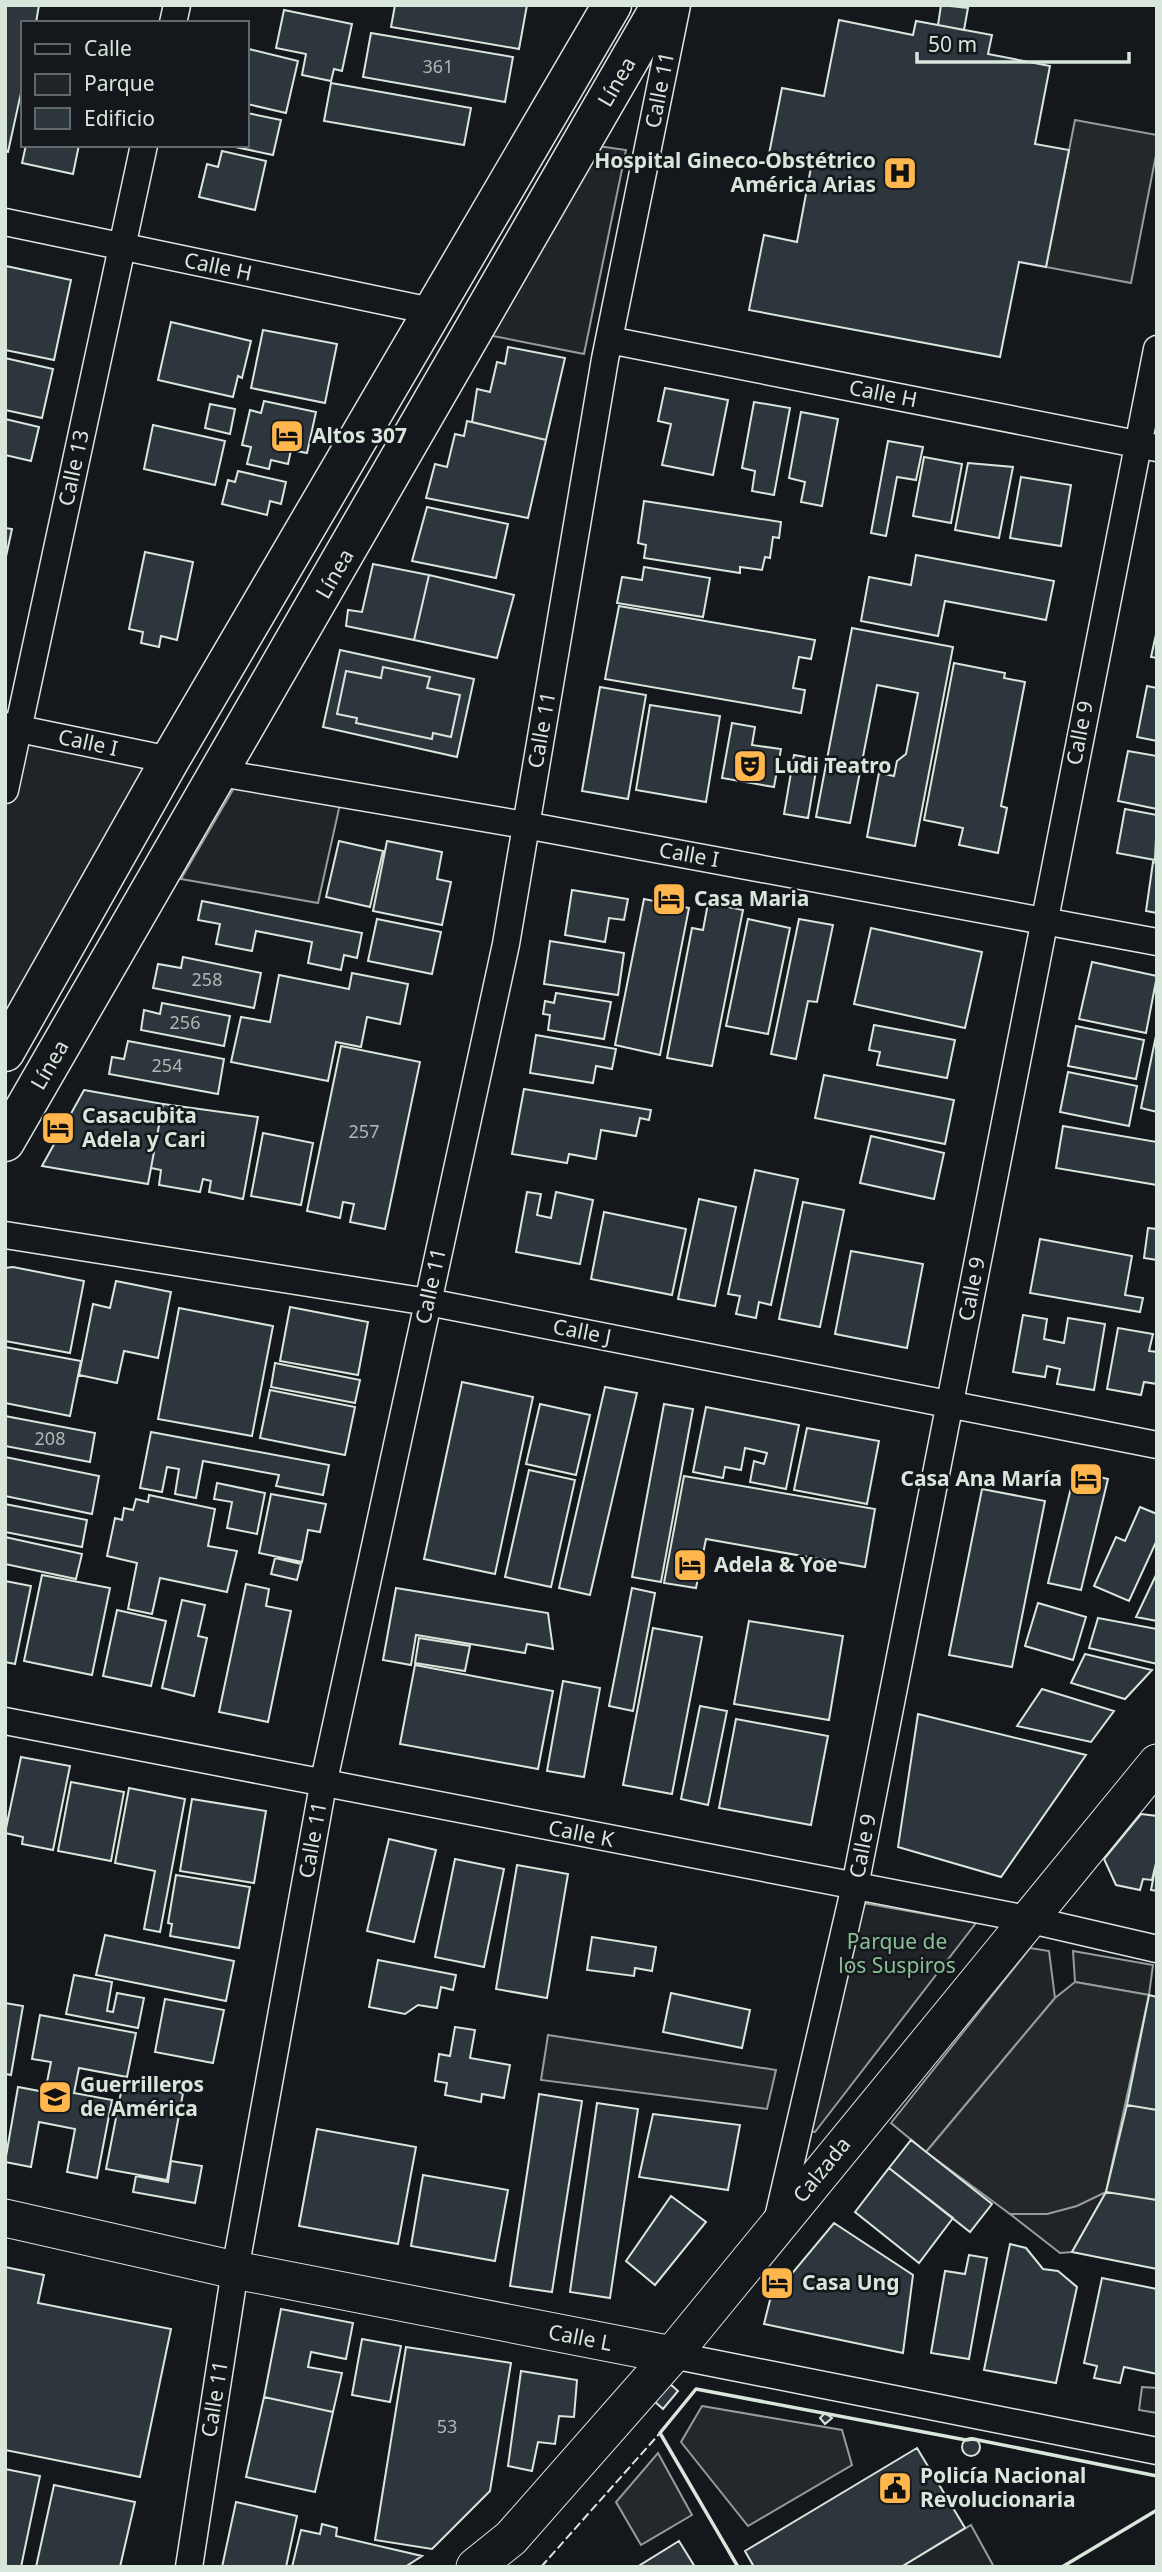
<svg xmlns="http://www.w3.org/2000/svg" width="1162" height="2572" font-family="'Noto Sans',sans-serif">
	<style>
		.green { fill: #202428; stroke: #939e99; stroke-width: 2 }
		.parking { fill: #24282b; stroke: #939e99; stroke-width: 2 }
		.building { fill: #2c363c; stroke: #d8e6dc; stroke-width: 2 }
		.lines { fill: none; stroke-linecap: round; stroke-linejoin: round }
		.street-casing { stroke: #d8e6dc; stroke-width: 29 }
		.secondary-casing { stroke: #d8e6dc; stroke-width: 39 }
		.primary-casing { stroke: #d8e6dc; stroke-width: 41 }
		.street { stroke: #14181c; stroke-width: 26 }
		.secondary { stroke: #14181c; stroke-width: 37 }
		.primary { stroke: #14181c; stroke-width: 38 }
		.fence { stroke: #d8e6dc; stroke-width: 2; stroke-dasharray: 9 3.5; stroke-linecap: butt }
		.wall { stroke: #d8e6dc; stroke-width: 3.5 }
		.labels { text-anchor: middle; stroke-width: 5; stroke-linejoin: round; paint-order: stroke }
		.number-label { font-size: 18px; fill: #adbab4 }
		.street-label { font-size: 21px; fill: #d8e6dc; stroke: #14181c }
		.poi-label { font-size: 21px; font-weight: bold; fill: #d8e6dc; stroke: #14181c; text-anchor: start }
		.park-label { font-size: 21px; fill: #8ac095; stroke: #14181c }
	</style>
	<rect width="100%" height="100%" fill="#14181c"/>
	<path class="green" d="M598 146 626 150 584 354 488 335Z
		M19 728 170 760 5 1051V794Z
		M241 776 342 795 318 903 181 879Z
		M863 1903 976 1923 815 2132 808 2131Z
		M1030 1948 1049 1951 1055 1998 926 2152 891 2123Z
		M1073 1951 1153 1965 1149 1995 1075 1982Z
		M1106 2192 1072 2252 1060 2253 1010 2214H1047Z
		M1142 2387 1157 2388V2413L1139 2410Z
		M971 2525 994 2567H901Z"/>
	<path class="parking" d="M1075 120 1157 135V150L1131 283 1046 267Z
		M1075 1982 1149 1995 1106 2192 1077 2206 1047 2214H1010L926 2152 1055 1998Z
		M548 2035 776 2070 767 2109 541 2080Z
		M702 2406 842 2430 852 2465 748 2526 681 2442Z
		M658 2453 692 2515 641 2545 616 2502Z"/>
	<path class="building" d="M5 5H39L36 23H23V84L8 152 5 151Z
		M395 5H527L519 49 391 27Z
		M941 5 968 8 964 30 938 25Z
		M284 10 352 24 342 71 334 69 331 81 302 75 306 54 276 48Z
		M839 20 913 35 916 21 992 35 988 54 1050 66 1035 144 1069 150 1046 267 1019 262 1000 357 749 310 764 235 797 242 812 162 769 154 782 88 824 96Z
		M371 33 513 57 505 102 363 77Z
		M249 49 298 61 286 113 247 104Z
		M331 83 471 108 464 145 324 121Z
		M247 113 281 120 273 155 226 145H247Z
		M26 145H79L73 174 22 163Z
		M222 151 266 161 255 210 199 197 207 164 218 167Z
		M6 266 71 280 54 360 5 350Z
		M171 322 251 341 242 378 238 376 233 397 158 380Z
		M263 330 337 344 325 403 251 388Z
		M508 347 565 358 546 440 472 422 477 389 490 392 497 362 505 364Z
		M5 358 53 369 42 418 5 410Z
		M665 388 728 400 713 475 662 465 671 424 658 421Z
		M264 401 316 412 307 453 291 450 288 464 271 460 269 469 247 464 251 447 242 445 250 410 261 413Z
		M754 402 790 408 774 495 752 491 755 471 742 468Z
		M210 404 235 409 230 434 205 428Z
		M801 412 838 419 822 506 801 502 805 482 789 478Z
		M5 419 39 427 31 461 5 455Z
		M467 421 546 440 528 518 426 498 435 464 447 467 455 434 464 436Z
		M153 425 225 441 215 485 144 469Z
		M888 441 923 447 916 480 897 477 886 536 871 533Z
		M924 457 962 464 951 523 913 516Z
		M968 463 1013 467 999 538 955 530Z
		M238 471 286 482 281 504 270 501 267 515 222 504 228 480 235 482Z
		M1021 477 1071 485 1061 546 1010 538Z
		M644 501 781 522 779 538 773 537 770 558 765 557 762 570 740 567V573L644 558 646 545 638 543Z
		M427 507 508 524 496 578 412 561Z
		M5 528 12 529 5 561Z
		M145 552 193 562 177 640 161 636 159 647 141 643 143 632 129 629Z
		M916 555 1054 581 1046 620 945 601 938 636 861 621 869 577 911 585Z
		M373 564 429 575 414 640 346 626 348 610 362 612Z
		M644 567 710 578 703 617 617 603 622 577 642 580Z
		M429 575 514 595 497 658 414 640Z
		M619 606 815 640 811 659 799 657 793 688 805 690 801 713 605 679Z
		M852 628 953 647 915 846 867 837 879 773 894 776 897 761 906 754 918 693 877 685 850 823 816 817Z
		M1157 630V658L1151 657Z
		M340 650 474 679 457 757 323 727Z
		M954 663 1005 673 1004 678 1025 682 1001 806 1007 808 998 853 959 845 963 828 924 820Z
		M383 667 430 677 427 688 460 695 451 737 433 733 432 739 356 723 357 718 337 714 346 671 381 678Z
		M1147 686 1157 688V741L1137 737Z
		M600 687 646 695 628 799 582 791Z
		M650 705 720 716 706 802 636 790Z
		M732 723 755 727 752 745 781 749 774 787 722 778Z
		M1128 751 1157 756V809L1118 801Z
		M794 755 818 759 808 818 784 814Z
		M1125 809 1157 815 1155 860 1117 853Z
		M339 841 383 851 370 907 326 897Z
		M387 841 442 852 437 879 451 882 442 925 373 911Z
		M1153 862 1157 863V913L1146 911Z
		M572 890 628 899 624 920 609 918 605 942 565 935Z
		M644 899 689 908 660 1055 615 1045Z
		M202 901 362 933 357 958 344 955 341 970 308 963 312 942 256 931 252 951 216 944 220 924 198 920Z
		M708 903 743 910 712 1066 667 1058 692 928 703 930Z
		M377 919 441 932 432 974 368 961Z
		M748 919 790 928 768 1034 726 1026Z
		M799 919 833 925 817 1002 808 1001 796 1059 771 1054Z
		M871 928 982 952 965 1028 854 1004Z
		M550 941 624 953 618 995 544 984Z
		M183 957 261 973 254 1008 153 988 158 964 181 968Z
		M1092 962 1157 976 1146 1033 1079 1019Z
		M352 973 408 984 400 1024 367 1017 361 1047 336 1042 328 1081 231 1062 241 1017 270 1022 279 975 349 989Z
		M556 993 611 1002 604 1039 548 1030 550 1015 543 1014 545 1001 554 1003Z
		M162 1003 230 1016 224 1046 141 1030 144 1010 160 1014Z
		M874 1025 955 1040 947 1078 877 1065 880 1052 869 1050Z
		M1076 1026 1144 1040 1136 1079 1068 1066Z
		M1157 1031V1112L1141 1108Z
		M536 1035 616 1049 612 1069 596 1066 593 1083 530 1073Z
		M128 1041 224 1059 218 1094 109 1074 112 1057 124 1059Z
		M341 1046 420 1062 385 1229 350 1222 354 1204 343 1202 340 1218 307 1211Z
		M1068 1072 1137 1086 1129 1126 1060 1112Z
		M824 1075 954 1100 945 1144 815 1118Z
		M524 1089 651 1110 649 1120 640 1118 636 1136 601 1130 596 1159 569 1154 567 1163 512 1154Z
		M84 1090 163 1104 148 1184 42 1166Z
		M163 1104 258 1117 243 1199 209 1192 211 1181 203 1179 200 1192 159 1185 161 1170 151 1168Z
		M1063 1126 1157 1142V1185L1056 1168Z
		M263 1133 313 1143 301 1205 251 1196Z
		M871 1136 944 1153 934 1199 860 1183Z
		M755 1170 798 1179 771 1305 759 1302 756 1318 736 1314 740 1296 728 1294Z
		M527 1192 541 1194 537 1215 551 1218 556 1192 593 1200 580 1264 516 1252Z
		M699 1199 736 1207 715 1306 678 1299Z
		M803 1202 844 1210 820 1327 779 1319Z
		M604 1212 686 1229 672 1295 591 1279Z
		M1148 1228 1157 1229V1260L1144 1258Z
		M1040 1239 1132 1256 1125 1295 1143 1298 1140 1312 1030 1293Z
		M851 1251 923 1264 907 1348 835 1334Z
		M13 1267 84 1281 70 1353 5 1341V1268Z
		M116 1281 171 1292 158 1358 124 1351 117 1383 79 1375 93 1304 110 1308Z
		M290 1307 368 1322 358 1375 280 1361Z
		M179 1308 273 1326 252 1436 158 1419Z
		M1023 1315 1047 1319 1044 1339 1064 1343 1068 1318 1105 1324 1094 1390 1057 1384 1060 1369 1047 1366 1045 1377 1013 1372Z
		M1118 1328 1153 1334 1149 1351 1157 1352V1384L1144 1382 1141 1395 1107 1389Z
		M5 1347 81 1361 70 1416 5 1403Z
		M275 1363 360 1380 355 1403 271 1387Z
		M462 1382 533 1397 495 1574 424 1559Z
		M605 1387 637 1393 590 1595 559 1588Z
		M270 1390 355 1407 345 1455 260 1438Z
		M540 1404 590 1415 576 1475 526 1464Z
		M664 1404 693 1409 661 1582 632 1577Z
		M706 1407 799 1425 786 1489 750 1482 754 1461 764 1464 767 1453 745 1448 741 1470 725 1467 723 1478 693 1472Z
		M5 1416 95 1433 90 1462 5 1446Z
		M807 1428 879 1441 867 1504 794 1490Z
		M151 1432 329 1465 323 1495 276 1486 279 1475 203 1461 196 1498 175 1494 179 1469 167 1467 162 1492 140 1488Z
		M5 1457 99 1476 92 1514 5 1496Z
		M529 1470 575 1480 551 1587 505 1577Z
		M1075 1471 1108 1479 1081 1590 1048 1583Z
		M684 1476 875 1509 865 1567 706 1539 696 1588 664 1583Z
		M217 1483 265 1493 257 1534 227 1528 232 1502 214 1499Z
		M982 1489 1045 1501 1012 1667 949 1655Z
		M271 1494 326 1504 320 1532 308 1530 302 1562 259 1553Z
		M149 1495 215 1509 208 1546 237 1551 227 1592 160 1578 152 1614 128 1609 137 1563 107 1556 115 1518 122 1520 124 1508 133 1510 136 1499 148 1502Z
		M5 1504 87 1520 82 1547 5 1532Z
		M1140 1507 1157 1514V1540L1129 1601 1094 1586 1116 1537 1125 1541Z
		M5 1537 82 1554 76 1579 5 1564Z
		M275 1558 301 1564 297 1580 271 1574Z
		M1157 1573V1621L1136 1617Z
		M42 1575 110 1588 92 1675 24 1661Z
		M5 1581 31 1586 15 1664 5 1662Z
		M246 1584 269 1589 266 1606 291 1611 268 1722 219 1712Z
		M396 1588 548 1613 553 1649 527 1644 525 1653 416 1635 411 1665 383 1660Z
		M632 1588 655 1593 633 1711 609 1706Z
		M182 1600 205 1605 198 1636 207 1638 194 1696 162 1688Z
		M1038 1603 1086 1617 1073 1660 1025 1646Z
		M117 1610 166 1621 151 1686 103 1676Z
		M1098 1618 1157 1629V1664L1089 1648Z
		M749 1621 843 1636 829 1720 734 1704Z
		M653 1628 702 1637 672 1794 623 1785Z
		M419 1638 470 1646 465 1671 415 1663Z
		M1085 1654 1152 1670 1125 1699 1071 1683Z
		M415 1665 553 1691 538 1769 400 1744Z
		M563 1681 600 1688 584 1777 547 1771Z
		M1042 1689 1114 1711 1091 1742 1017 1726Z
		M700 1706 727 1711 708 1805 681 1799Z
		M918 1714 1086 1755 1001 1877 898 1847Z
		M736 1719 828 1736 811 1825 719 1808Z
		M21 1757 70 1766 53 1850 22 1844 23 1837 5 1833Z
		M71 1782 124 1792 111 1861 58 1851Z
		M129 1788 185 1799 160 1932 144 1929 155 1871 115 1863Z
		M192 1799 266 1811 254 1883 180 1871Z
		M1141 1814 1157 1816V1859L1152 1880 1143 1879 1140 1890 1116 1885 1104 1859Z
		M389 1839 436 1850 414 1942 367 1931Z
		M455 1859 504 1869 484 1967 435 1957Z
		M1157 1859V1891L1151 1890Z
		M517 1865 568 1874 547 1998 496 1989Z
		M176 1875 250 1887 239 1948 170 1936 172 1924 168 1923Z
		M105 1935 234 1961 226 2001 96 1975Z
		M592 1937 656 1947 652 1971 635 1968 634 1976 587 1970Z
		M378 1960 456 1975 453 1990 441 1987 437 2008 418 2005 405 2014 369 2007Z
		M74 1975 112 1982 107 2011 113 2012 117 1993 144 1998 138 2028 66 2014Z
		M671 1993 750 2010 742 2048 663 2032Z
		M1149 1995 1157 1997V2110L1127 2105Z
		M165 1999 224 2010 213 2063 155 2052Z
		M5 2003 23 2006 11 2075 5 2074Z
		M40 2015 136 2033 127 2077 79 2068 74 2093 112 2100 97 2178 67 2172 75 2129 39 2122 31 2167 5 2162 18 2087 45 2092 51 2062 32 2059Z
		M455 2027 475 2030 470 2058 510 2065 504 2098 482 2094 481 2102 445 2095 447 2083 435 2081 439 2054 450 2056Z
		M123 2082 183 2093 167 2180 106 2169Z
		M539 2094 582 2101 552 2292 510 2286Z
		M597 2103 638 2109 610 2298 570 2292Z
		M1127 2105 1157 2110V2200L1106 2192Z
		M653 2114 740 2125 728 2190 639 2177Z
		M317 2129 416 2147 398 2244 299 2226Z
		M911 2140 992 2204 970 2232 889 2168Z
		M171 2161 202 2166 195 2203 133 2192 136 2176 168 2182Z
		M889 2168 953 2218 919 2263 855 2212Z
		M423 2175 508 2190 495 2261 411 2246Z
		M1106 2192 1157 2200V2269L1072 2252Z
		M671 2196 706 2222 655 2285 626 2261Z
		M834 2223 913 2275 903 2353 764 2324 770 2300Z
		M1010 2244 1026 2248 1043 2269 1058 2271 1077 2287 1056 2383 984 2370Z
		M969 2255 987 2258 969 2359 931 2353 945 2271 965 2274Z
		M5 2267 44 2275 38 2303 171 2329 140 2477 5 2450Z
		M1102 2278 1157 2289V2374L1124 2367 1120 2383 1094 2378 1097 2366 1084 2363Z
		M281 2309 353 2323 346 2359 311 2352 308 2367 342 2373 333 2412 264 2397Z
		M362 2339 401 2346 390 2402 352 2395Z
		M406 2347 511 2363 490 2491 432 2549 375 2540Z
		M521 2371 577 2380 574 2417 559 2416 555 2444 538 2442 532 2471 508 2466Z
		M669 2383 678 2391 663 2409 654 2401Z
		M264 2397 333 2412 315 2492 246 2477Z
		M825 2413 832 2418 825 2424 820 2418Z
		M962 2447a9 9 0 1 1 18 0a9 9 0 1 1-18 0Z
		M917 2448 965 2528 901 2567H754L745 2551Z
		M5 2469 40 2476 21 2567H5Z
		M54 2485 135 2502 120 2567H36Z
		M236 2502 297 2516 286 2567H222Z
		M322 2524 337 2528 336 2536 422 2556 405 2567H292L301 2530 320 2534Z
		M679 2541 695 2567H637Z"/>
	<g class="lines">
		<g class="street-casing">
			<path id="street" d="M173 23 177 5
				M5 222 431 311
				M609 340 1157 448
				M5 726 170 760
				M220 773 525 825 1157 942
				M5 790 144 145
				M5 1235 428 1302 1157 1445
				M5 1721 1027 1919 1157 1949
				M777 2222 855 1886 1157 349
				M672 2355 1157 2451
				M189 2567 235 2270 323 1785 506 944 605 359 677 5"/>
		</g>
		<g class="secondary-casing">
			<path id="secondary" d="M5 2218 235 2270 672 2355
				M475 2567 511 2538 672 2355 1157 1763"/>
		</g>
		<g class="primary-casing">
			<path id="primary" d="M5 1052 170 760 612 5
				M5 1142 661 5"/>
		</g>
		<use href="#street" class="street"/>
		<use href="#secondary" class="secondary"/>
		<use href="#primary" class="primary"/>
		<path class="fence" d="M541 2567 660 2433 738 2567"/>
		<path class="wall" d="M738 2567 660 2433 696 2389 966 2440 973 2439 1157 2476
			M1062 2567 1157 2510"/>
	</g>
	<defs>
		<g id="hospital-square" transform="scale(1.75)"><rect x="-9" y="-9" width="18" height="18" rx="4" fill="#ffb74d" stroke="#14181c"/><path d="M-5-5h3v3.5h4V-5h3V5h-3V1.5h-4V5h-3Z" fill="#111"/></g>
		<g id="hotel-square" transform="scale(1.75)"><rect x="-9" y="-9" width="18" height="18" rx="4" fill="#ffb74d" stroke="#14181c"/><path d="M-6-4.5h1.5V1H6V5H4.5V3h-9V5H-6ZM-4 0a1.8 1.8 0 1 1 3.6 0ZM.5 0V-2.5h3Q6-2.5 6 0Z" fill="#111"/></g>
		<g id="theatre-square" transform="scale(1.75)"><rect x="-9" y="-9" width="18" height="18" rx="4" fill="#ffb74d" stroke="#14181c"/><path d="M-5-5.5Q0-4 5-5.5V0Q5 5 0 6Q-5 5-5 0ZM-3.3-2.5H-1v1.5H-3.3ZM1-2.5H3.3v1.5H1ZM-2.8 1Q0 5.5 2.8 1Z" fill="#111"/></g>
		<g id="school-square" transform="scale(1.75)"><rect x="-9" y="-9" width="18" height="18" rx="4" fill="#ffb74d" stroke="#14181c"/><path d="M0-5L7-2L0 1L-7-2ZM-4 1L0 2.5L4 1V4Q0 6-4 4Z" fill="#111"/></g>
		<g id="civic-square" transform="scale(1.75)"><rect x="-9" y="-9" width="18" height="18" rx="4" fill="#ffb74d" stroke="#14181c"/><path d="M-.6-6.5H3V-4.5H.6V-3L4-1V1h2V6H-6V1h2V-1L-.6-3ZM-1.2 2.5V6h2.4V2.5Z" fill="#111"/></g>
	</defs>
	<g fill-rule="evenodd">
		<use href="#hospital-square" x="900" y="173"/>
		<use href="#hotel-square" x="287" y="436"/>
		<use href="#theatre-square" x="750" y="766"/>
		<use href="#hotel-square" x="669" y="899"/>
		<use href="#hotel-square" x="58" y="1128"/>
		<use href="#hotel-square" x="1086" y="1479"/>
		<use href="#hotel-square" x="690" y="1565"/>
		<use href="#school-square" x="55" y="2097"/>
		<use href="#hotel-square" x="777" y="2283"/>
		<use href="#civic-square" x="895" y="2488"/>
	</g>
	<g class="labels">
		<g class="number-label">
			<text x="438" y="73">361</text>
			<text x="207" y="986">258</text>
			<text x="185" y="1029">256</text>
			<text x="167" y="1072">254</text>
			<text x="364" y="1138">257</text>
			<text x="50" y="1445">208</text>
			<text x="447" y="2433">53</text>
		</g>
		<g class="street-label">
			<text transform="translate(617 82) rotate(-60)" y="7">Línea</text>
			<text transform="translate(660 90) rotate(-79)" y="7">Calle 11</text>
			<text transform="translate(218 267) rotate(12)" y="7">Calle H</text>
			<text transform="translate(883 394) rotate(11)" y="7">Calle H</text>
			<text transform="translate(74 468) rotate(-78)" y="7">Calle 13</text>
			<text transform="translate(335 574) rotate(-60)" y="7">Línea</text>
			<text transform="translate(542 730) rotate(-80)" y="7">Calle 11</text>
			<text transform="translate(1080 733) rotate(-79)" y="7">Calle 9</text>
			<text transform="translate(88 743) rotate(12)" y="7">Calle I</text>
			<text transform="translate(689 855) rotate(10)" y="7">Calle I</text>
			<text transform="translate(50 1065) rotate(-60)" y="7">Línea</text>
			<text transform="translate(431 1286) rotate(-78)" y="7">Calle 11</text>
			<text transform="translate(972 1289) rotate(-79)" y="7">Calle 9</text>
			<text transform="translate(582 1332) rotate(11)" y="7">Calle J</text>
			<text transform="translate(581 1834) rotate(11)" y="7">Calle K</text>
			<text transform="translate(313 1840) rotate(-80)" y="7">Calle 11</text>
			<text transform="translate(863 1846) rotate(-79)" y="7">Calle 9</text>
			<text transform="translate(822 2170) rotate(-51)" y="7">Calzada</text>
			<text transform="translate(580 2338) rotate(11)" y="7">Calle L</text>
			<text transform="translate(215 2399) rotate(-81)" y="7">Calle 11</text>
		</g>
		<g class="poi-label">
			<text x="876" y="168" text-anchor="end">Hospital Gineco-Obstétrico<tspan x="876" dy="24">América Arias</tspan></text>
			<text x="312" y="443">Altos 307</text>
			<text x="774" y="773">Ludi Teatro</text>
			<text x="694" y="906">Casa Maria</text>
			<text x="82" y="1123">Casacubita<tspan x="82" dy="24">Adela y Cari</tspan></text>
			<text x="1062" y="1486" text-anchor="end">Casa Ana María</text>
			<text x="714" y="1572">Adela &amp; Yoe</text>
			<text x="80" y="2092">Guerrilleros<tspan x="80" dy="24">de América</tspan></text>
			<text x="802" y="2290">Casa Ung</text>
			<text x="920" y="2483">Policía Nacional<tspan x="920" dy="24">Revolucionaria</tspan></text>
		</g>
		<g class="park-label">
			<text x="897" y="1949">Parque de<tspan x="897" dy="24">los Suspiros</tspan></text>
		</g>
	</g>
	<rect width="1162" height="2572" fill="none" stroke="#d8e6dc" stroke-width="14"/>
	<rect x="21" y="21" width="228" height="126" fill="#14181c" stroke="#626a69" stroke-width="2"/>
	<rect x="35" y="44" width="35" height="10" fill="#14181c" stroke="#626a69" stroke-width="2"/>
	<text x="84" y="56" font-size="21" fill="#d8e6dc">Calle</text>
	<rect x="35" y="74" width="35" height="21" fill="#202428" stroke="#626a69" stroke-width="2"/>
	<text x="84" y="91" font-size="21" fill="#d8e6dc">Parque</text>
	<rect x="35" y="108" width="35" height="21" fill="#2c363c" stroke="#626a69" stroke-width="2"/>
	<text x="84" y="126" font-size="21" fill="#d8e6dc">Edificio</text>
	<path d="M917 52v10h212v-10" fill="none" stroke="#d8e6dc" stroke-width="3.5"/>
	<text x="928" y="52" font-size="21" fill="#d8e6dc" stroke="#14181c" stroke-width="5" paint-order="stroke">50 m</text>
</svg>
